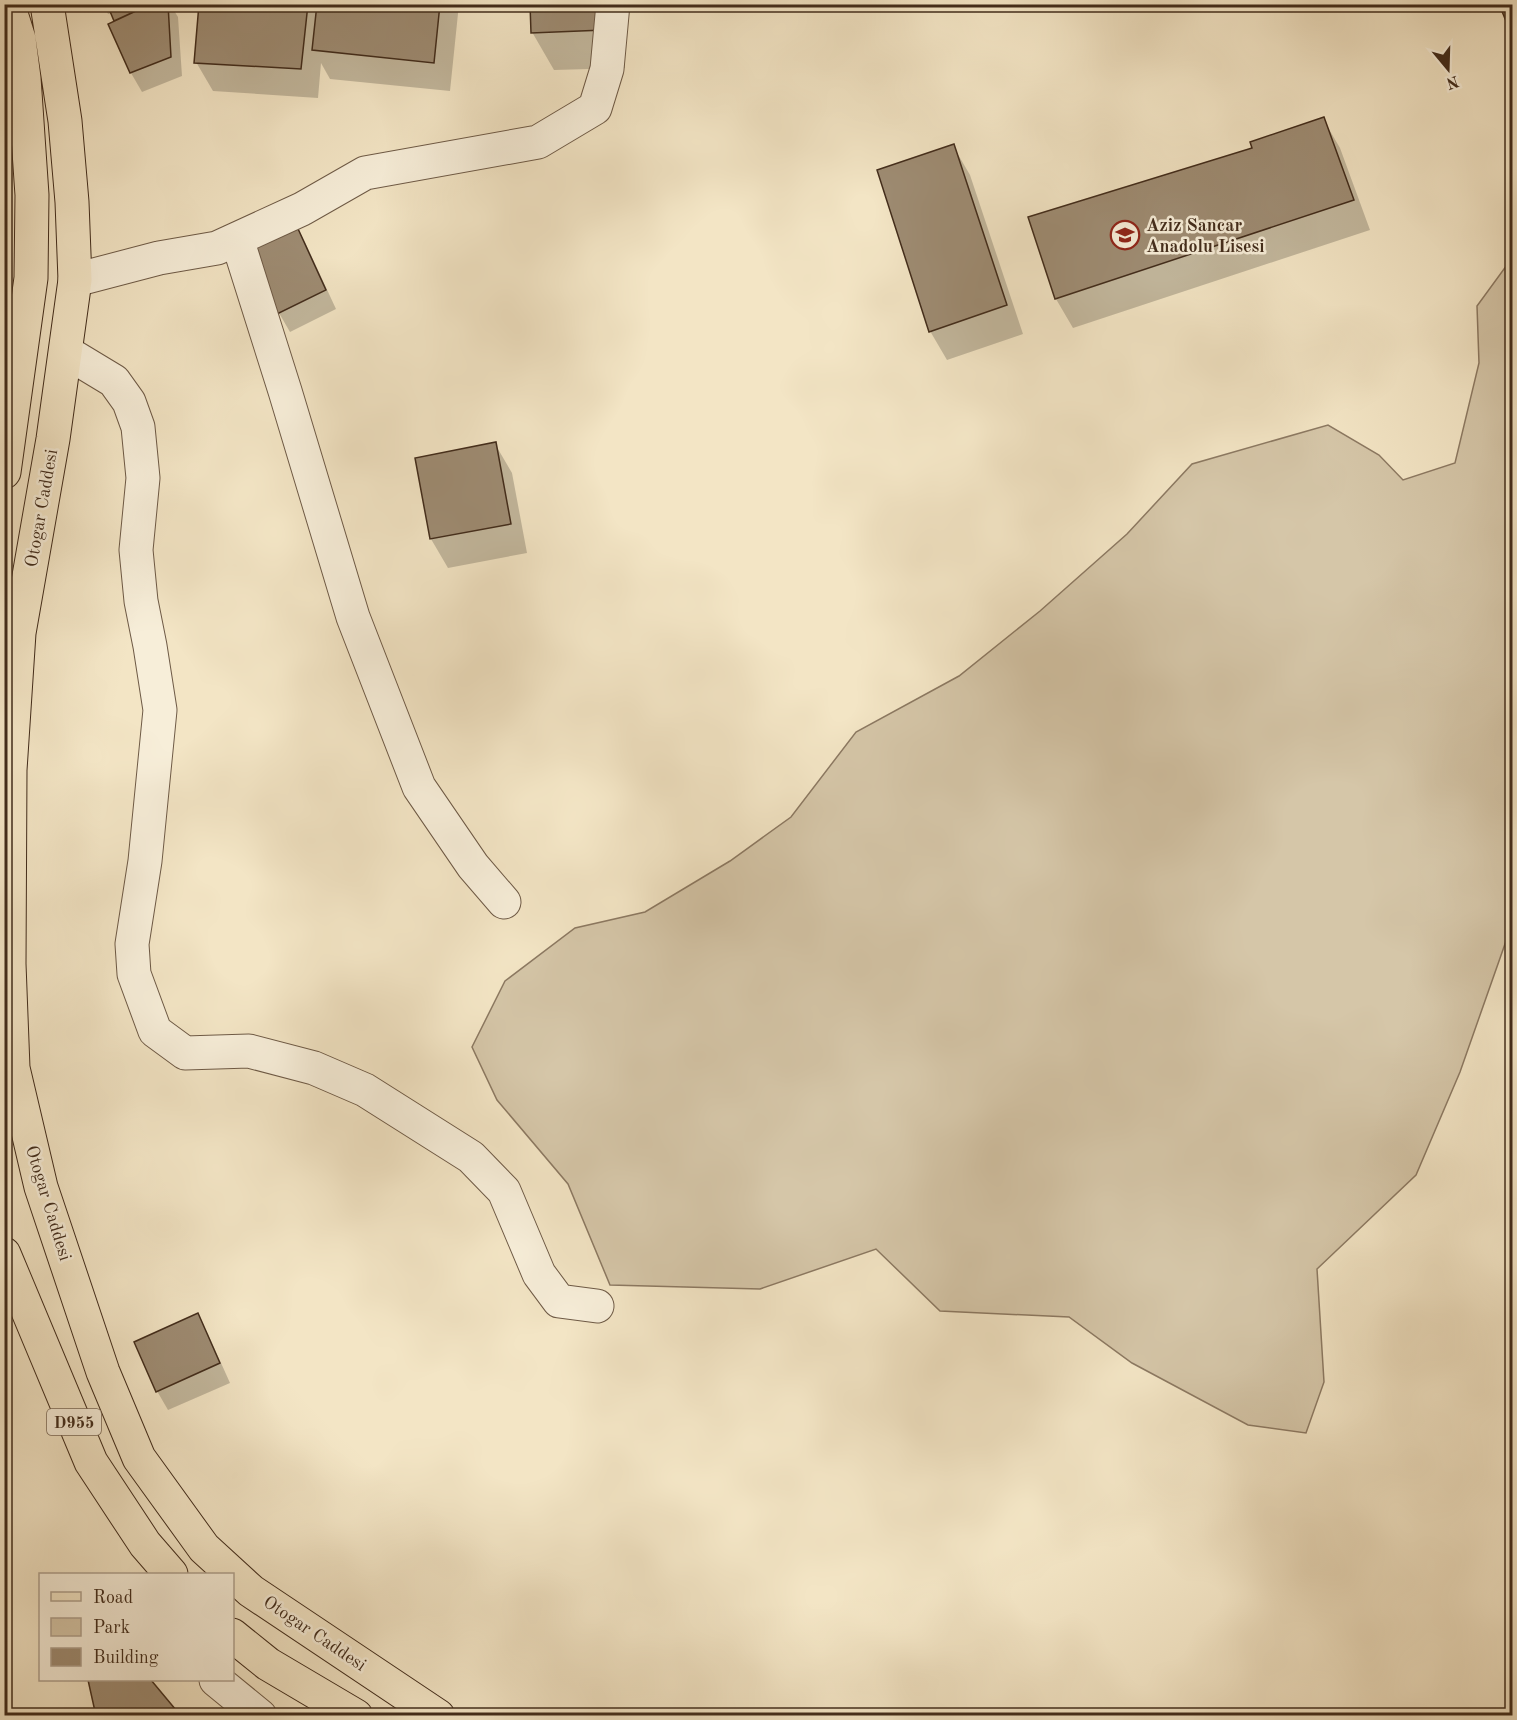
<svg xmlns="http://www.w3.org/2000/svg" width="1517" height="1720" font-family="'Old Standard TT',serif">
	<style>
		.green { fill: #d5c6a8; stroke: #8c7962; stroke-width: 1.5 }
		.shadow { fill: #0003 }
		.building { fill: #9e8c73; stroke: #422c1b; stroke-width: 1.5 }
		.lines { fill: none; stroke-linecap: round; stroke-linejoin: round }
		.minor-casing { stroke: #6e5a46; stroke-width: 35 }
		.major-casing { stroke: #422c1b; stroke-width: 35 }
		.minor { stroke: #f7eed9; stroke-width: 33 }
		.major { stroke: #f3e5c5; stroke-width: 33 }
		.labels { text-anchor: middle; stroke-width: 5; stroke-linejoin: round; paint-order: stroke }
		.shield { fill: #f7eed9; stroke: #786654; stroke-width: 1.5 }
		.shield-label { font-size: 16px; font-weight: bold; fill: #422c1b }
		.poi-label { font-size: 18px; font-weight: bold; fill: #422c1b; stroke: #f7eed9; text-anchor: start }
		.street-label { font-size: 18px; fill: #422c1b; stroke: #f7eed9 }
	</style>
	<rect width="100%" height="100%" fill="#f3e5c5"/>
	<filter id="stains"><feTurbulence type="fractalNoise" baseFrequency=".00333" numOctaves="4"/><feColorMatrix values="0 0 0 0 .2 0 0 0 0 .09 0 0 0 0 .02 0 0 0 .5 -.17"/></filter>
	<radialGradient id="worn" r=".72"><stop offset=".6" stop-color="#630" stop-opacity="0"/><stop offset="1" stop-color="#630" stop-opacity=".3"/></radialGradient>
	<path class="green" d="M1512 258V787L1511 790 1512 924 1460 1072 1416 1175 1317 1269 1324 1382 1306 1433 1248 1425 1132 1363 1069 1317 940 1311 876 1249 760 1289 610 1285 568 1184 497 1100 472 1047 505 981 575 928 645 912 730 861 791 817 856 732 959 676 1040 611 1127 534 1192 464 1328 425 1379 455 1403 480 1455 463 1479 363 1477 306Z"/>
	<path class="shadow" d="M103 4H170L178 17 182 76 142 92 131 73 110 24 116 22 112 13 108 14Z
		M200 4H459L450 91 330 79 321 63 318 98 213 91 196 62Z
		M623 4 625 68 554 70 532 32Z
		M1501 4H1512V30L1509 25Z
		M1323 119 1340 148 1370 230 1073 328 1056 299 1030 218 1254 149Z
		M953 146 970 175 1023 334 947 360 930 331Z
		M294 222 305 242 336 309 290 332 279 313Z
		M495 444 512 473 527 553 448 568 431 539Z
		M197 1315 208 1334 230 1383 168 1410 157 1391Z
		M90 1680H150L180 1716H97Z"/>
	<path class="building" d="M107 4H151L114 21Z
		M151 4H168L171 57 130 73 108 24Z
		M199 4H308L301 69 194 63Z
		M317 4H440L434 63 312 50Z
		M530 4H603L604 30 531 33Z
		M1499 4H1512V24L1508 26Z
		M1324 117 1354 200 1055 299 1028 217 1252 148 1250 142Z
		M954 144 1007 305 929 332 877 170Z
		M294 220 326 290 277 314 246 245Z
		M496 442 511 524 430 539 415 458Z
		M198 1313 220 1363 156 1392 134 1342Z
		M88 1680H151L181 1716H96Z"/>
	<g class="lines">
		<g class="minor-casing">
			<path id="minor" d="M237 239 285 391 353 617 419 787 473 866 504 902
				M75 280 159 258 217 248 302 209 365 173 538 142 595 108 607 69 613 4
				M66 352 114 381 129 402 138 427 143 478 136 550 141 601 150 646 160 710 145 861 132 944 134 974 155 1031 185 1053 249 1051 314 1068 365 1090 471 1157 504 1191 539 1274 559 1301 597 1306
				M216 1680 260 1716"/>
		</g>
		<g class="major-casing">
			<path id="major" d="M47 4 65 121 72 202 75 280 53 439 19 633 10 770 9 964 13 1068 41 1187 103 1372 139 1458 204 1548 251 1591 438 1716
				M4 472 31 278 32 195 24 78 19 39 8 4
				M4 1254 91 1462 145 1544 171 1574
				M232 1635 268 1664 356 1716"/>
		</g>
		<use href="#minor" class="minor"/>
		<use href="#major" class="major"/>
	</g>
	<defs>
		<g id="school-ring" transform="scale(1.5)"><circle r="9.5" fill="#f7eed9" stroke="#8f2418" stroke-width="1.5"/><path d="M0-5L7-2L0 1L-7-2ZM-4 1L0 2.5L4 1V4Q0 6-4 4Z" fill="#8f2418"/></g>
	</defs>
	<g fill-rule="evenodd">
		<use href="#school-ring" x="1125" y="235"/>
	</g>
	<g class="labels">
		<rect class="shield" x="47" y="1409" width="54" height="26" rx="4.5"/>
		<g class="shield-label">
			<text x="74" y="1428">D955</text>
		</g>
		<g class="poi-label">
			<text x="1146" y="231">Aziz Sancar<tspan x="1146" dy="21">Anadolu Lisesi</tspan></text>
		</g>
		<g class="street-label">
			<text transform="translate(41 508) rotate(-80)" y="6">Otogar Caddesi</text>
			<text transform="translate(49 1203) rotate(73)" y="6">Otogar Caddesi</text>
			<text transform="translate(315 1633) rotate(34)" y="6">Otogar Caddesi</text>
		</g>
	</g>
	<rect width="1517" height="1720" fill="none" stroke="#f3e5c5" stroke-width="24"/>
	<rect x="6" y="6" width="1505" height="1708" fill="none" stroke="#422c1b" stroke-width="3"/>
	<rect x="12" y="12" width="1493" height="1696" fill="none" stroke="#422c1b" stroke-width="1.5"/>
	<rect x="39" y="1573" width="195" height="108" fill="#f7eed9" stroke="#afa08d" stroke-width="1.5"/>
	<rect x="51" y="1592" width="30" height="9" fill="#f3e5c5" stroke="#afa08d" stroke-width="1.5"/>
	<text x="93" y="1603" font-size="18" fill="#422c1b">Road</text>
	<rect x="51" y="1618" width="30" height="18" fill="#d5c6a8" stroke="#afa08d" stroke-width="1.5"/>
	<text x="93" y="1633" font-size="18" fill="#422c1b">Park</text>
	<rect x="51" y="1648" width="30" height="18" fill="#9e8c73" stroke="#afa08d" stroke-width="1.5"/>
	<text x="93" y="1663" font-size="18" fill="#422c1b">Building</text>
	<g transform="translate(1448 69) rotate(161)" stroke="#f7eed9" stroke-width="4.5" paint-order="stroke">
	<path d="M0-4.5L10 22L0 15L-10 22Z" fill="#422c1b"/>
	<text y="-9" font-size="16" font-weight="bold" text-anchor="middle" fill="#422c1b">N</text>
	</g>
	<rect width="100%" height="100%" filter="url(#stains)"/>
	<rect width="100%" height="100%" fill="url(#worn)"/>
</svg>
